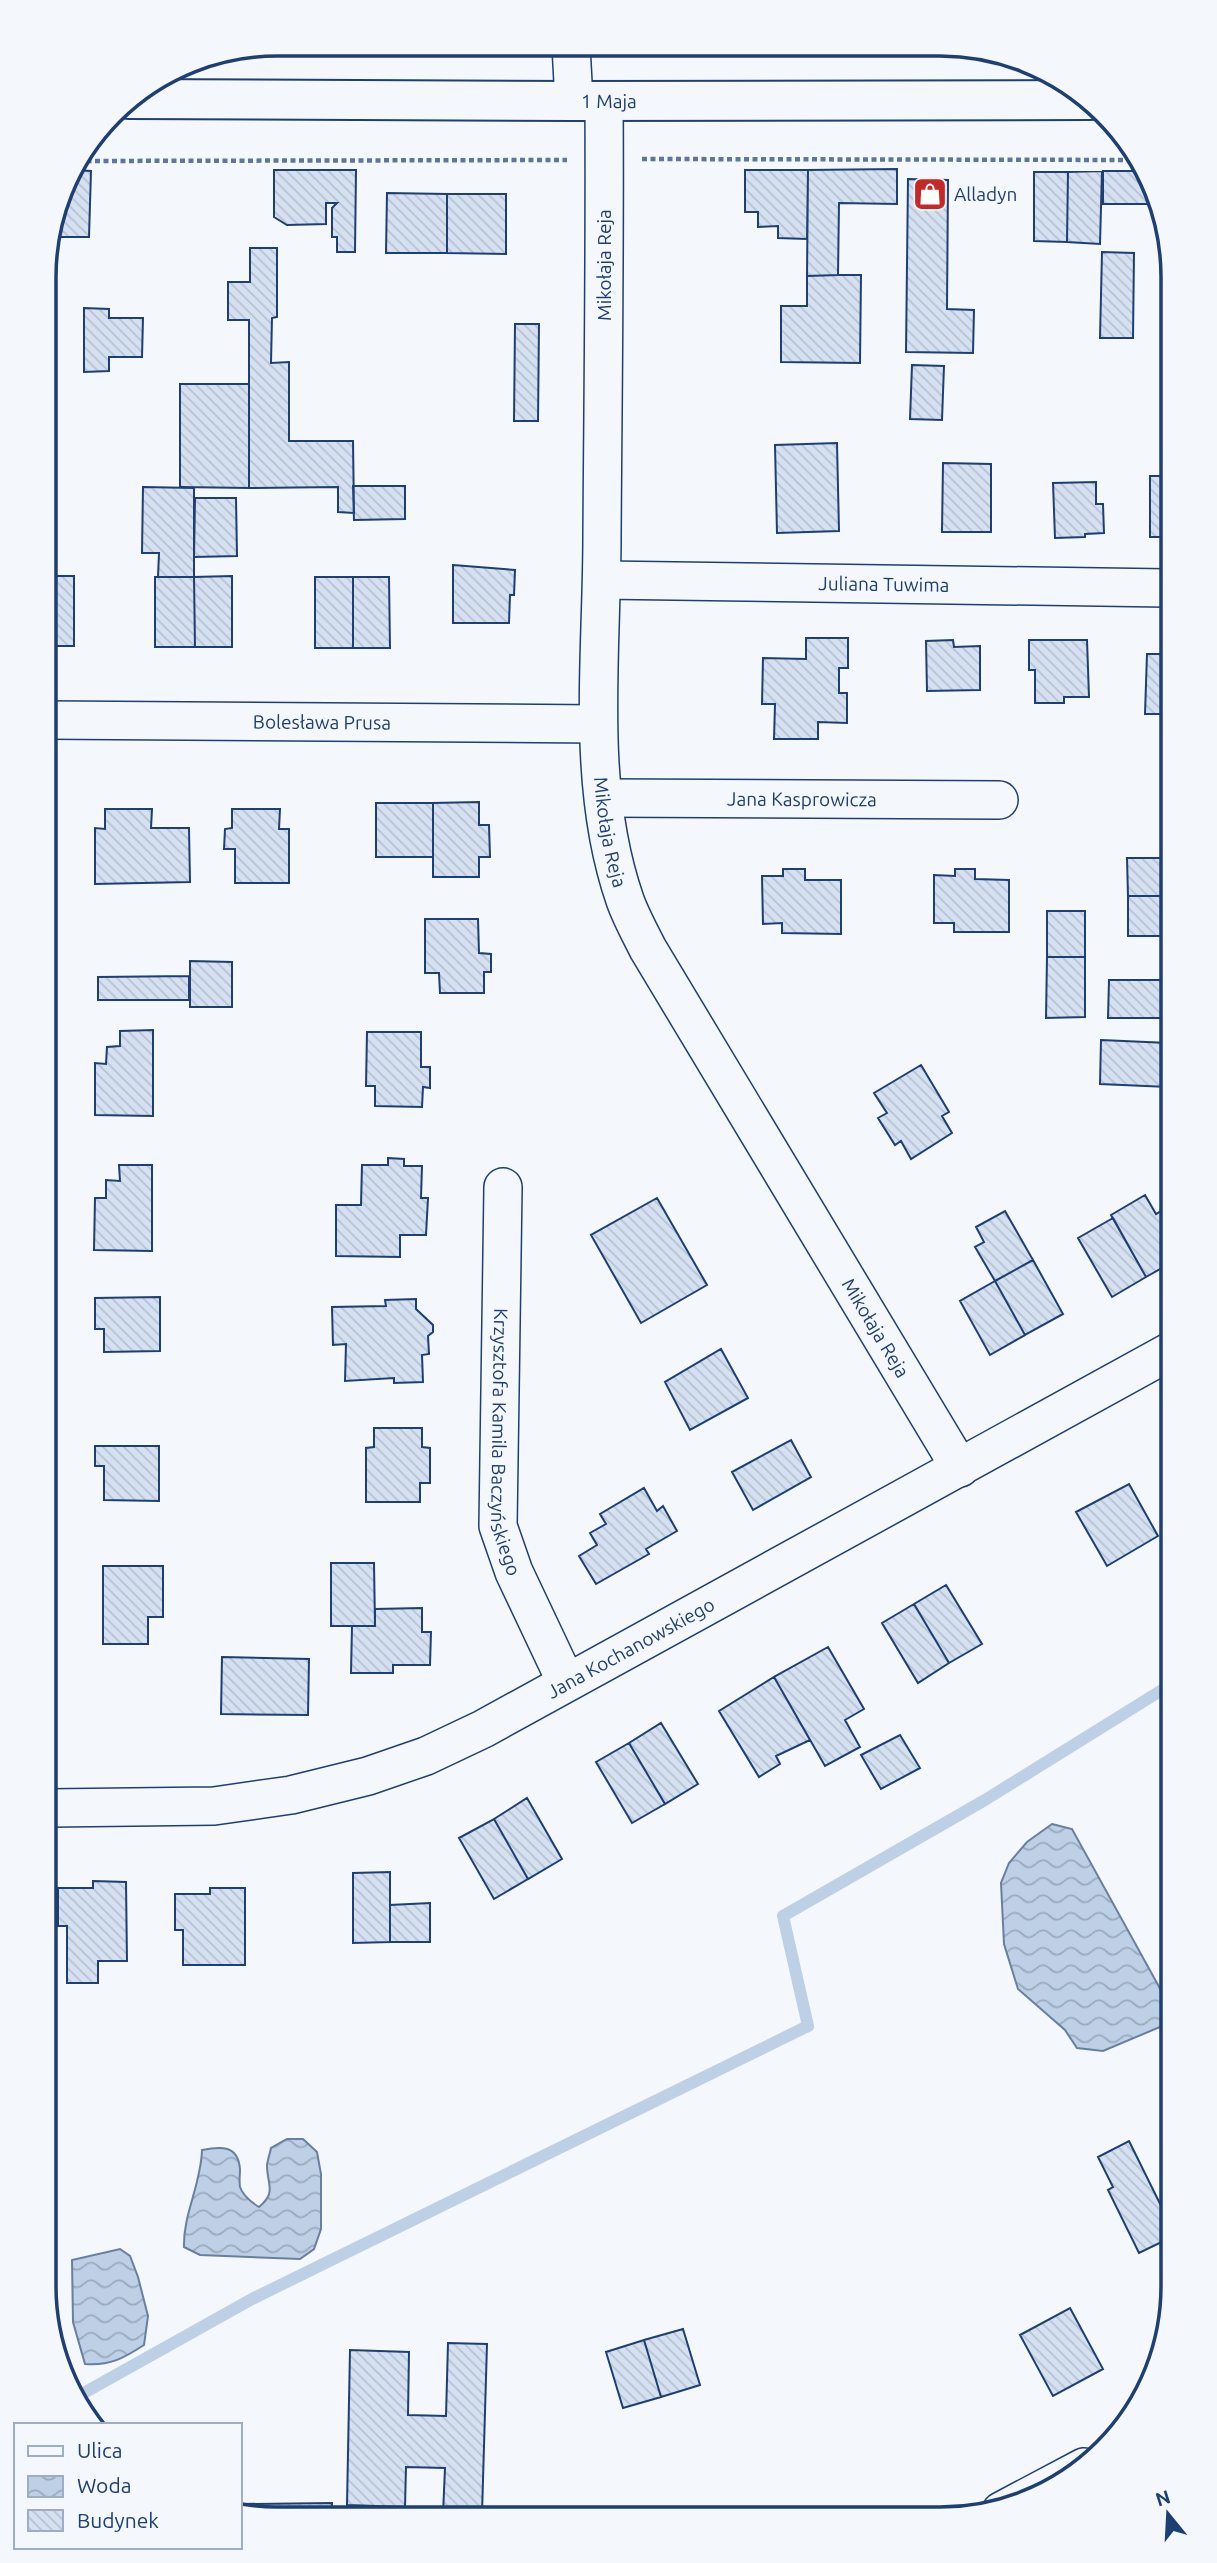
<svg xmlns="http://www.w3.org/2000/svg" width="1217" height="2563" font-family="Ubuntu,sans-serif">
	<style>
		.water { fill: url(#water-waves); stroke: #687fa3; stroke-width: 2 }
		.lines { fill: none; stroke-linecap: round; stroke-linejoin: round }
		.stream { stroke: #bed0e5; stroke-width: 12 }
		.building { fill: url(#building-back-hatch); stroke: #1d3f73; stroke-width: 2 }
		.minor-casing { stroke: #1d3f73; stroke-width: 40 }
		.tertiary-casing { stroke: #1d3f73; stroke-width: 42 }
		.path { stroke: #5e769c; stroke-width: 4.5; stroke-dasharray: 5 3.5; stroke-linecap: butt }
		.minor { stroke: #f4f7fb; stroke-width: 37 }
		.tertiary { stroke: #f4f7fb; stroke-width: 38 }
		.labels { text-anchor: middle; stroke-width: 5; stroke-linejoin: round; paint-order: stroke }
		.street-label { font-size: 19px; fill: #1d3f73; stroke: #f4f7fb }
		.poi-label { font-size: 19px; fill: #1d3f73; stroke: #f4f7fb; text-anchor: start }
		.rim { fill: none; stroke: #1d3f73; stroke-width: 3.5 }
	</style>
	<defs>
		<pattern id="water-waves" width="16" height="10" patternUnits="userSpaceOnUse" patternTransform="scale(1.75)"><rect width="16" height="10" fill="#bed0e5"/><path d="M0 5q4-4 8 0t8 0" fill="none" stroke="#9aaabe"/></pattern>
		<pattern id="building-back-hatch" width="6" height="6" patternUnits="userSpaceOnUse" patternTransform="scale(1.75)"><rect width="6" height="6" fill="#d5e0f0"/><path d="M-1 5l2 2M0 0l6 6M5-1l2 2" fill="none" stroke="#b6c1d1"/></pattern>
	</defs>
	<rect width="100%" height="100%" fill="#f4f7fb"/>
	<path class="water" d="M1052 1824 1072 1829 1168 2003 1167 2024 1103 2051 1077 2048 1065 2030 1018 1989 1004 1944 1001 1883 1009 1863 1027 1842Z
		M287 2139H303L317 2152 321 2174V2229L314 2249 300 2259 200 2255 184 2247C183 2214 201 2185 202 2150 221 2146 238 2145 240 2169 240 2175 239 2181 240 2187 243 2196 251 2202 259 2207 277 2192 267 2185 267 2165 268 2159 270 2153 271 2148Z
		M120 2249 130 2256 138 2277 148 2316 144 2345C124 2358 110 2366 85 2364L73 2322 72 2260Z"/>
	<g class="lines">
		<path class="stream" d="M73 2399 252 2299 808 2026 783 1916 985 1800 1170 1685"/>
	</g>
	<path class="building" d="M897 169V204L839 203 838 275 807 276 808 170Z
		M71 170 91 171 89 237H51Z
		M274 170H356L355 252H337V237H332V208L337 203H326V224L287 225 274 217Z
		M745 170H808L807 239 778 238V226L758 227V212H745Z
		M1102 171 1100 244 1067 242 1068 172Z
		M1103 171H1147L1159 204H1103Z
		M1034 172H1068L1067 242 1034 241Z
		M908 179 948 180 947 309 974 310 973 353 906 352Z
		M387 193 447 194V253H386Z
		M447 194H506V254L447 253Z
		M250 248H277V317L272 318 271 363 289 362V441H353L354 513 338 512V487L249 488V320H228V282H250Z
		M1102 252 1134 253 1133 338H1100Z
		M838 275H861L860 363 781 362V306H807V276Z
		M84 308 109 309V318H143L142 357H109V371L84 372Z
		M515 324H539L538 421H514Z
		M912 365 944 366 942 420 910 419Z
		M180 384H249V488L180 487Z
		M837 443 839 531 777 533 775 445Z
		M943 463 991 464V532H942Z
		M1150 476H1166V537H1150Z
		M1096 482V504H1103L1104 533 1085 534V537L1055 538 1053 483Z
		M353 486H405V519L354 520Z
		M143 487 194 488V577H158L159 553H142Z
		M195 498H236L237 556 194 557Z
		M453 565 515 570 514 595H510L509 623H453Z
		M45 576H74V646H46Z
		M232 576V647H195L194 577Z
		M155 577H194L195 647H155Z
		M315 577H353V648H315Z
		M353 577H389L390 648H353Z
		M806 638H848V668H839V693H847V723L818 722V739H774L775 704H762L763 658 806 659Z
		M953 640 954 647 980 646V690L927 691 926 641Z
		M1029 640H1087L1089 697H1064V703H1035V670H1029Z
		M1147 654H1167V714H1145Z
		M479 802V825H489L490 857H479V877H433V803Z
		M376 803H433V857H376Z
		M105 809H152L151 828H189L190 882 95 884V828L105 829Z
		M232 809H280L279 829H289V883H235V849H224L225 829 232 828Z
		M1127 858H1168V896H1128Z
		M783 869H805V880H841V934L782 933V923L763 924 762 876H783Z
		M955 869H975V879L1009 880V932H954V923H934V875L955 876Z
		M1128 896H1168V936H1128Z
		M1047 911H1085V957H1047Z
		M425 919H478L479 953 491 954V972H484V993H440L439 973H425Z
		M1047 957H1085V1017L1046 1018Z
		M190 961 232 962V1007H190Z
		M189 976V1000H98V977Z
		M1109 980H1168V1018H1108Z
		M153 1030V1116L95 1115V1063L106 1064 107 1047 120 1046V1031Z
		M367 1032H421V1067H430V1088L423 1087 422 1107 375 1106V1086H366Z
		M1101 1040 1168 1043V1087L1100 1084Z
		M921 1065 949 1112 942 1116 952 1133 911 1159 901 1141 895 1145 878 1118 887 1113 874 1093Z
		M388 1158 404 1159V1166H422L421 1198H428L426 1235H400V1257L336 1256V1205H361L362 1165H388Z
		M119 1165H152V1251L94 1250 95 1198H106V1180L120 1181Z
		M1145 1195 1156 1214 1169 1206V1264L1146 1277 1111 1215Z
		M657 1198 707 1285 641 1323 591 1235Z
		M1005 1211 1033 1260 995 1281 975 1247 984 1242 976 1227Z
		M1113 1218 1146 1277 1112 1297 1078 1238Z
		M1033 1260 1063 1314 1025 1335 995 1281Z
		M995 1281 1025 1335 990 1355 960 1301Z
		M160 1297V1351L104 1352V1329H95V1298Z
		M416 1299V1309L433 1325V1332L428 1336 429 1354 422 1355 423 1382 394 1383V1378L345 1381 346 1344 333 1345 332 1307 386 1306 385 1300Z
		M721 1349 748 1398 690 1430 665 1382Z
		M374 1428H422V1447L430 1448V1483H420V1502H366V1448L374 1447Z
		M791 1440 811 1477 753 1510 732 1472Z
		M95 1446H159V1501L104 1500V1466H95Z
		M1129 1484 1158 1536 1107 1566 1076 1512Z
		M644 1488 657 1511 663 1506 677 1531 646 1549 649 1554 596 1584 579 1556 597 1545 590 1533 606 1524 600 1514Z
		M331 1563H374L375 1626H331Z
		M103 1566H163V1617H148V1644H103Z
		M946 1585 982 1644 949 1663 914 1604Z
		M914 1604 949 1663 918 1683 882 1623Z
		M422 1608V1632H431L430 1665H393V1673H351L352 1626H375V1609Z
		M828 1647 864 1709 845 1720 860 1747 825 1766 774 1677Z
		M222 1657 309 1659 308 1715 221 1714Z
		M774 1677 810 1740 776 1756 780 1764 759 1777 719 1711Z
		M661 1723 698 1784 665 1804 629 1743Z
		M900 1735 920 1768 881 1789 861 1755Z
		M629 1743 665 1804 632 1823 596 1762Z
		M527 1798 562 1859 528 1879 494 1819Z
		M494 1819 528 1879 494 1899 459 1838Z
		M390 1872V1942L353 1943V1873Z
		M93 1881 126 1882 127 1961H98V1983H67V1926H58V1888H93Z
		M210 1888H245V1965H183V1930H175V1894H210Z
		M430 1903V1942H390V1905Z
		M1129 2141 1172 2228V2237L1139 2253 1108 2190 1113 2187 1098 2157Z
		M1070 2308 1103 2369 1053 2396 1020 2335Z
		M683 2329 700 2385 661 2397 644 2340Z
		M644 2340 661 2397 623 2408 606 2352Z
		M448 2343 487 2344 482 2514H443L445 2468 406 2467 405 2507 347 2505 350 2350 409 2352 408 2415 446 2416Z
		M332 2503V2514L244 2515 243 2504Z"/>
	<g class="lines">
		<g class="minor-casing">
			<g id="minor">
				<path d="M571 46 574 101"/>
				<path id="s1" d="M604 101C605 246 603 391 602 536 602 656 585 785 625 900 631 917 640 933 648 949L960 1468"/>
				<path id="s2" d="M602 580 1167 588"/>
				<path id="s3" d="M46 720 598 724"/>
				<path id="s4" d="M604 798 999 800"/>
				<path id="s5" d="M503 1187 498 1526 514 1572 566 1682"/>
				<path id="s6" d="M50 1808 214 1806 291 1795 368 1776 426 1756 483 1729 1169 1352"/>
				<path d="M1001 2511 1084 2467"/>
			</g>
		</g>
		<g class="tertiary-casing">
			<g id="tertiary">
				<path id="s7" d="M128 99 574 101 1090 100"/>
			</g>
		</g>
		<path class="path" d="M271 45 371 44
			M642 159 1141 160
			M78 161 567 160"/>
		<use href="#minor" class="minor"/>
		<use href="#tertiary" class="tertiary"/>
	</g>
	<defs>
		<g id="shop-square" transform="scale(1.75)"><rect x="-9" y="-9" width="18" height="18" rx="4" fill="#c62828" stroke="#f4f7fb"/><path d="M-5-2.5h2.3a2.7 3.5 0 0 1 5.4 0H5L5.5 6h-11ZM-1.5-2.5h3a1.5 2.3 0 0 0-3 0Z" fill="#fff"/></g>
	</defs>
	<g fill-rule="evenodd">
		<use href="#shop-square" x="930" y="194"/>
	</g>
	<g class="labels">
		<g class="street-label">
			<text dy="7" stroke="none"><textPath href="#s7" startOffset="481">1 Maja</textPath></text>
			<text transform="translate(604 265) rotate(-90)" y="7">Mikołaja Reja</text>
			<text dy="7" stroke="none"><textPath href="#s2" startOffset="282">Juliana Tuwima</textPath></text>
			<text dy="7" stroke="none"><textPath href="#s3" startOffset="276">Bolesława Prusa</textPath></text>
			<text dy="7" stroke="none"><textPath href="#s4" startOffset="198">Jana Kasprowicza</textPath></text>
			<text dy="7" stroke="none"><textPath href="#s1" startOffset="732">Mikołaja Reja</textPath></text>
			<text dy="7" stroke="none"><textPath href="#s1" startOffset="1298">Mikołaja Reja</textPath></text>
			<text dy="7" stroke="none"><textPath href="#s5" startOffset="256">Krzysztofa Kamila Baczyńskiego</textPath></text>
			<text dy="7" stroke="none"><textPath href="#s6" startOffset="614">Jana Kochanowskiego</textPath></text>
		</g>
		<g class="poi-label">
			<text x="954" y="201">Alladyn</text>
		</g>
	</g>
	<path d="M0 0H1217V2563H0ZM277 56H940A221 221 0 0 1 1161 277V2286A221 221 0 0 1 940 2507H277A221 221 0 0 1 56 2286V277A221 221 0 0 1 277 56Z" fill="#f4f7fb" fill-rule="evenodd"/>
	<path class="rim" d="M277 56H940A221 221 0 0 1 1161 277V2286A221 221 0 0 1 940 2507H277A221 221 0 0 1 56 2286V277A221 221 0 0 1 277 56Z"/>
	<rect x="14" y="2423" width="228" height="126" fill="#f4f7fb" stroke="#9eadc5" stroke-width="2"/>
	<rect x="28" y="2446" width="35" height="10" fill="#f4f7fb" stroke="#9eadc5" stroke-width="2"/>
	<text x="77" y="2458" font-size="21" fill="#1d3f73">Ulica</text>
	<rect x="28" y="2476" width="35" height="21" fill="url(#water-waves)" stroke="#9eadc5" stroke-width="2"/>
	<text x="77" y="2493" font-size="21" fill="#1d3f73">Woda</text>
	<rect x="28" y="2510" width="35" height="21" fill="url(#building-back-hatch)" stroke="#9eadc5" stroke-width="2"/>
	<text x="77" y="2528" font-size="21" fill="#1d3f73">Budynek</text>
	<g transform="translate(1168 2514) rotate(342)" stroke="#f4f7fb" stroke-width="5" paint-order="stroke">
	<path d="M0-5L12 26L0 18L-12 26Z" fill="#1d3f73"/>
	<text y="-10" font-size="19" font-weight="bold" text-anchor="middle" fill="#1d3f73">N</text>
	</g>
</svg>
